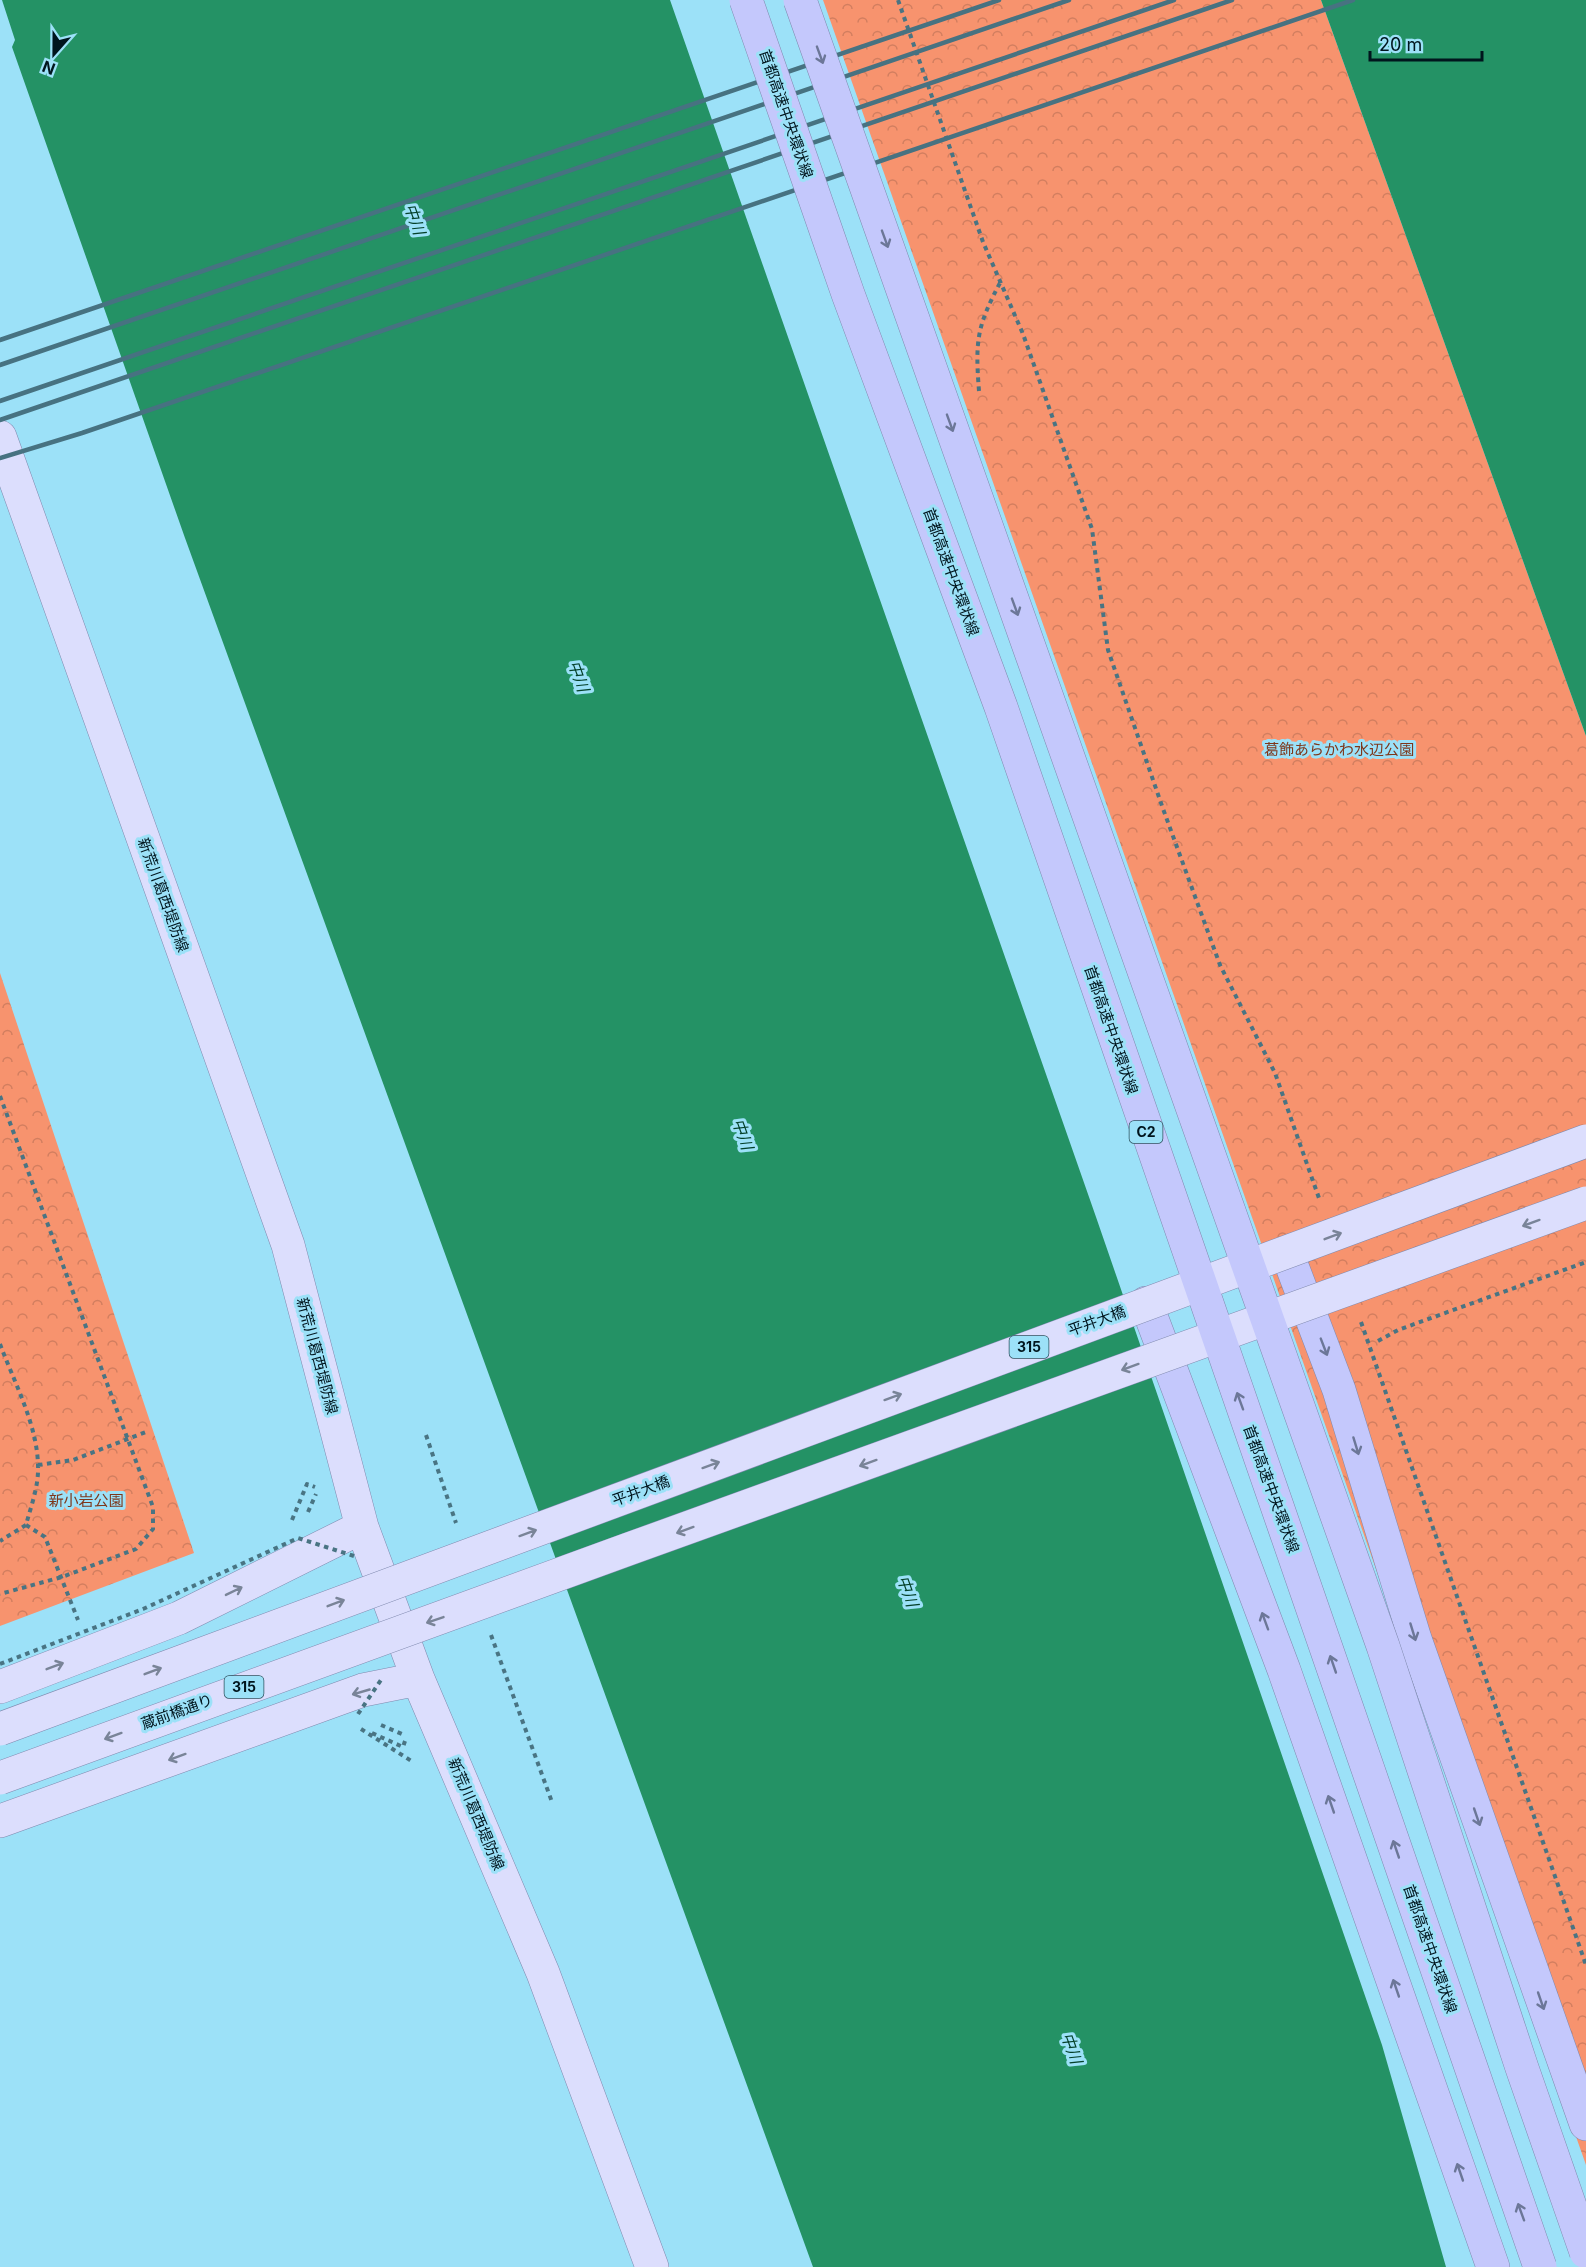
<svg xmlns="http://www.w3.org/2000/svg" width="1586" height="2267" font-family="Inter,'Noto Sans JP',sans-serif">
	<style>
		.forest { fill: url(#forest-crowns) }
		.water { fill: #249265 }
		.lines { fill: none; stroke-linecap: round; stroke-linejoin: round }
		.major-casing { stroke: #7f89ae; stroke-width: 34 }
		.highway-casing { stroke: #7f89ae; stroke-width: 34 }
		.path { stroke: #497483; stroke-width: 4; stroke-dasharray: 4.5 4.5; stroke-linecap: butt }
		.major { stroke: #dcdefd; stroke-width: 33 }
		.highway { stroke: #c4c8fc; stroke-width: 33 }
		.rail { stroke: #477281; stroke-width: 4.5 }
		.major-bridge-casing { stroke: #7f89ae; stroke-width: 34; stroke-linecap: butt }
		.highway-bridge-casing { stroke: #7f89ae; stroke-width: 34; stroke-linecap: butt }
		.path-bridge { stroke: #497483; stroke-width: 4; stroke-dasharray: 4.5 4.5; stroke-linecap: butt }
		.major-bridge { stroke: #dcdefd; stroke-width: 33 }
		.highway-bridge { stroke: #c4c8fc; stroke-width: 33 }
		.oneway { stroke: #6c7798 }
		.oneway2 { stroke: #798498 }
		.labels { text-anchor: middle; stroke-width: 6; stroke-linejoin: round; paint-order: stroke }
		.shield { fill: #9ce1f8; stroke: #2f525f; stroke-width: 1.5 }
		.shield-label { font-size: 14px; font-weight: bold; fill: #00151d }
		.street-label { font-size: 15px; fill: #00151d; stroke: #9ce1f8 }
		.park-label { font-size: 15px; fill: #7e371b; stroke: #9ce1f8 }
		.water-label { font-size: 16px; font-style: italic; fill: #05412a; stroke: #9ce1f8 }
	</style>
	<defs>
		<pattern id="forest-crowns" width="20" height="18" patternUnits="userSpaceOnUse" patternTransform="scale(1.5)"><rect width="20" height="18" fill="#f7936e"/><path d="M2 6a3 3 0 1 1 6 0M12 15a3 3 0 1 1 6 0" fill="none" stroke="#d27e5f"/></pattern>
	</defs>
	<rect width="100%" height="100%" fill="#9ce1f8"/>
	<path class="forest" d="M823 0H1321L1586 736V2165Z
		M0 973 194 1553 0 1626Z"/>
	<path class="water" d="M2 0H670L1096 1217 1382 2045 1446 2267H813L185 538 12 47 15 40Z
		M1321 0H1586V736Z"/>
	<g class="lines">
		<g class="major-casing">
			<path id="major" d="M0 437 288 1245 362 1527 418 1679 543 1973 652 2267
				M0 1687 179 1618 362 1527
				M0 1821 363 1690 418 1679"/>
		</g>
		<g class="highway-casing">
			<path id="highway" d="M1287 1253 1339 1390 1415 1639 1586 2124
				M1146 1303 1284 1670 1493 2267"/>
		</g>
		<path class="path" d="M898 0 983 242 1023 334 1092 529 1108 650 1162 806 1220 965 1275 1073 1320 1201
			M979 391C975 340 977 326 1001 281
			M0 1096 153 1507V1529L136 1549 62 1577 0 1594
			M1361 1322 1586 1965
			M1378 1341 1398 1330 1586 1262
			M0 1344C14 1382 37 1424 38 1465 39 1486 31 1506 26 1525L0 1541
			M38 1465 73 1460 146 1432
			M308 1512 316 1494
			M292 1520 307 1484 315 1487
			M26 1525 45 1537 78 1620
			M381 1725 402 1734
			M361 1729 413 1762
			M372 1733 403 1747 405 1741"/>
		<use href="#major" class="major"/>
		<use href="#highway" class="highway"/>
		<path class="rail" d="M0 340 999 0
			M0 365 1069 0
			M0 401 1174 0
			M0 420 1232 0
			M0 458 82 433 1353 0"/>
		<g class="major-bridge-casing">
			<path id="major-bridge" d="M0 1729 1586 1141
				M0 1778C527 1582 1059 1398 1586 1203"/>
		</g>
		<g class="highway-bridge-casing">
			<path id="highway-bridge" d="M746 0 848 294 1001 707 1540 2267
				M800 0 1383 1646 1522 2068 1586 2252"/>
		</g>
		<path class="path-bridge" d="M426 1435 456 1523
			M491 1635 552 1802
			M0 1664 143 1609 298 1538 357 1557
			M358 1714 383 1677"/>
		<use href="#major-bridge" class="major-bridge"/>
		<use href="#highway-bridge" class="highway-bridge"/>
	</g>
	<defs><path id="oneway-shaft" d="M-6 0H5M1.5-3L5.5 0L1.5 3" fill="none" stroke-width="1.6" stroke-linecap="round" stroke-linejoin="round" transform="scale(1.5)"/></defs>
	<g class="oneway">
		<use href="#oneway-shaft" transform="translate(820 55) rotate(70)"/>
		<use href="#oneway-shaft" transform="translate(885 239) rotate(70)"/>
		<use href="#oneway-shaft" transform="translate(950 423) rotate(70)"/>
		<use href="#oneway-shaft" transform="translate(1015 607) rotate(70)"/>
		<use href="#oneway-shaft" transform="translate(1324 1347) rotate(69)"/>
		<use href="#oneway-shaft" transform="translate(1240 1401) rotate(-110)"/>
		<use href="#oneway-shaft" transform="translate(1356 1446) rotate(73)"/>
		<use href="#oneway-shaft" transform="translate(1265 1621) rotate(-110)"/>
		<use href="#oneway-shaft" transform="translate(1413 1632) rotate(73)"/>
		<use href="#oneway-shaft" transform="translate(1333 1664) rotate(-109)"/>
		<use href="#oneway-shaft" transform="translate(1331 1804) rotate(-109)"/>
		<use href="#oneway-shaft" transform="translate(1477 1817) rotate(71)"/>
		<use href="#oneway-shaft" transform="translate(1396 1849) rotate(-109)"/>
		<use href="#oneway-shaft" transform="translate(1396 1988) rotate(-109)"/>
		<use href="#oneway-shaft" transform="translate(1541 2001) rotate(71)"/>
		<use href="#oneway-shaft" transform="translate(1460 2172) rotate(-109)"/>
		<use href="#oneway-shaft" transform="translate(1521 2212) rotate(-110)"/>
	</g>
	<g class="oneway2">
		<use href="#oneway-shaft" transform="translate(1531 1223) rotate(160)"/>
		<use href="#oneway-shaft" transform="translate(1333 1236) rotate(-21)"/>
		<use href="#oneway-shaft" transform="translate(1130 1367) rotate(160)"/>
		<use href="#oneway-shaft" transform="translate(893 1397) rotate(-20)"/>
		<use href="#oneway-shaft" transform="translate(868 1463) rotate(160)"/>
		<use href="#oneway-shaft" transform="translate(711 1465) rotate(-20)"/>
		<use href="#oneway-shaft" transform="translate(685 1530) rotate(160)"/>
		<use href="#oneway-shaft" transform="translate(528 1533) rotate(-20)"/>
		<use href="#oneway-shaft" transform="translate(234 1591) rotate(-26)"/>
		<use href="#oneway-shaft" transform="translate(336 1603) rotate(-21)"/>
		<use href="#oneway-shaft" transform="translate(435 1620) rotate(161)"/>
		<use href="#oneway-shaft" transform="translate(55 1666) rotate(-21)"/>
		<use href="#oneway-shaft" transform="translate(153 1671) rotate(-21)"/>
		<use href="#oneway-shaft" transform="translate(361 1692) rotate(164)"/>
		<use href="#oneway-shaft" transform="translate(113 1736) rotate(160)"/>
		<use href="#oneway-shaft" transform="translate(177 1757) rotate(160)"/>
	</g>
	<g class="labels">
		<g class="shield">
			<rect x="1129.5" y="1121" width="33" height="22" rx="4.5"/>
			<rect x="1009.5" y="1336" width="39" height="22" rx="4.5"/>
			<rect x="224.5" y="1676" width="39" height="22" rx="4.5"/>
		</g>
		<g class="shield-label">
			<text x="1146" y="1137">C2</text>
			<text x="1029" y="1352">315</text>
			<text x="244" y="1692">315</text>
		</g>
		<g class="street-label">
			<text transform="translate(786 114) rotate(71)" y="5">首都高速中央環状線</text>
			<text transform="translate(951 572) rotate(70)" y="5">首都高速中央環状線</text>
			<text transform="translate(163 895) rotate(70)" y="5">新荒川葛西堤防線</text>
			<text transform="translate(1111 1030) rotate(71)" y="5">首都高速中央環状線</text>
			<text transform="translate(1097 1321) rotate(-20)" y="5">平井大橋</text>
			<text transform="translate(317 1356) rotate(75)" y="5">新荒川葛西堤防線</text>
			<text transform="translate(1271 1489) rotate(70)" y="5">首都高速中央環状線</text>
			<text transform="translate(641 1491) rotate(-20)" y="5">平井大橋</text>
			<text transform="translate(177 1712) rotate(-20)" y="5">蔵前橋通り</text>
			<text transform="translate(476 1814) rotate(67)" y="5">新荒川葛西堤防線</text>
			<text transform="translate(1430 1949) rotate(71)" y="5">首都高速中央環状線</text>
		</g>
		<g class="park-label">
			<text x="1339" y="755">葛飾あらかわ水辺公園</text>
			<text x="86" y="1506">新小岩公園</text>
		</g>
		<g class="water-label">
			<text transform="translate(415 219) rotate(70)" y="6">中川</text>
			<text transform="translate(579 676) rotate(70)" y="6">中川</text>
			<text transform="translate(743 1134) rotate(70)" y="6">中川</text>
			<text transform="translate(908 1591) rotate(70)" y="6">中川</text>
			<text transform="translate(1072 2048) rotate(70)" y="6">中川</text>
		</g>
	</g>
	<g transform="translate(54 54) rotate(201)" stroke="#9ce1f8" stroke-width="4.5" paint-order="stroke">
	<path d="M0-4.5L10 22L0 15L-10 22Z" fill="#00151d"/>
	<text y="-9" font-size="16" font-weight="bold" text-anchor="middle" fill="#00151d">N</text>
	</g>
	<path d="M1370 51v9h112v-9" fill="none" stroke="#00151d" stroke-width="3"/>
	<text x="1379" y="51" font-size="18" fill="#00151d" stroke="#9ce1f8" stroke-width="4.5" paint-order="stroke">20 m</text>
</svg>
